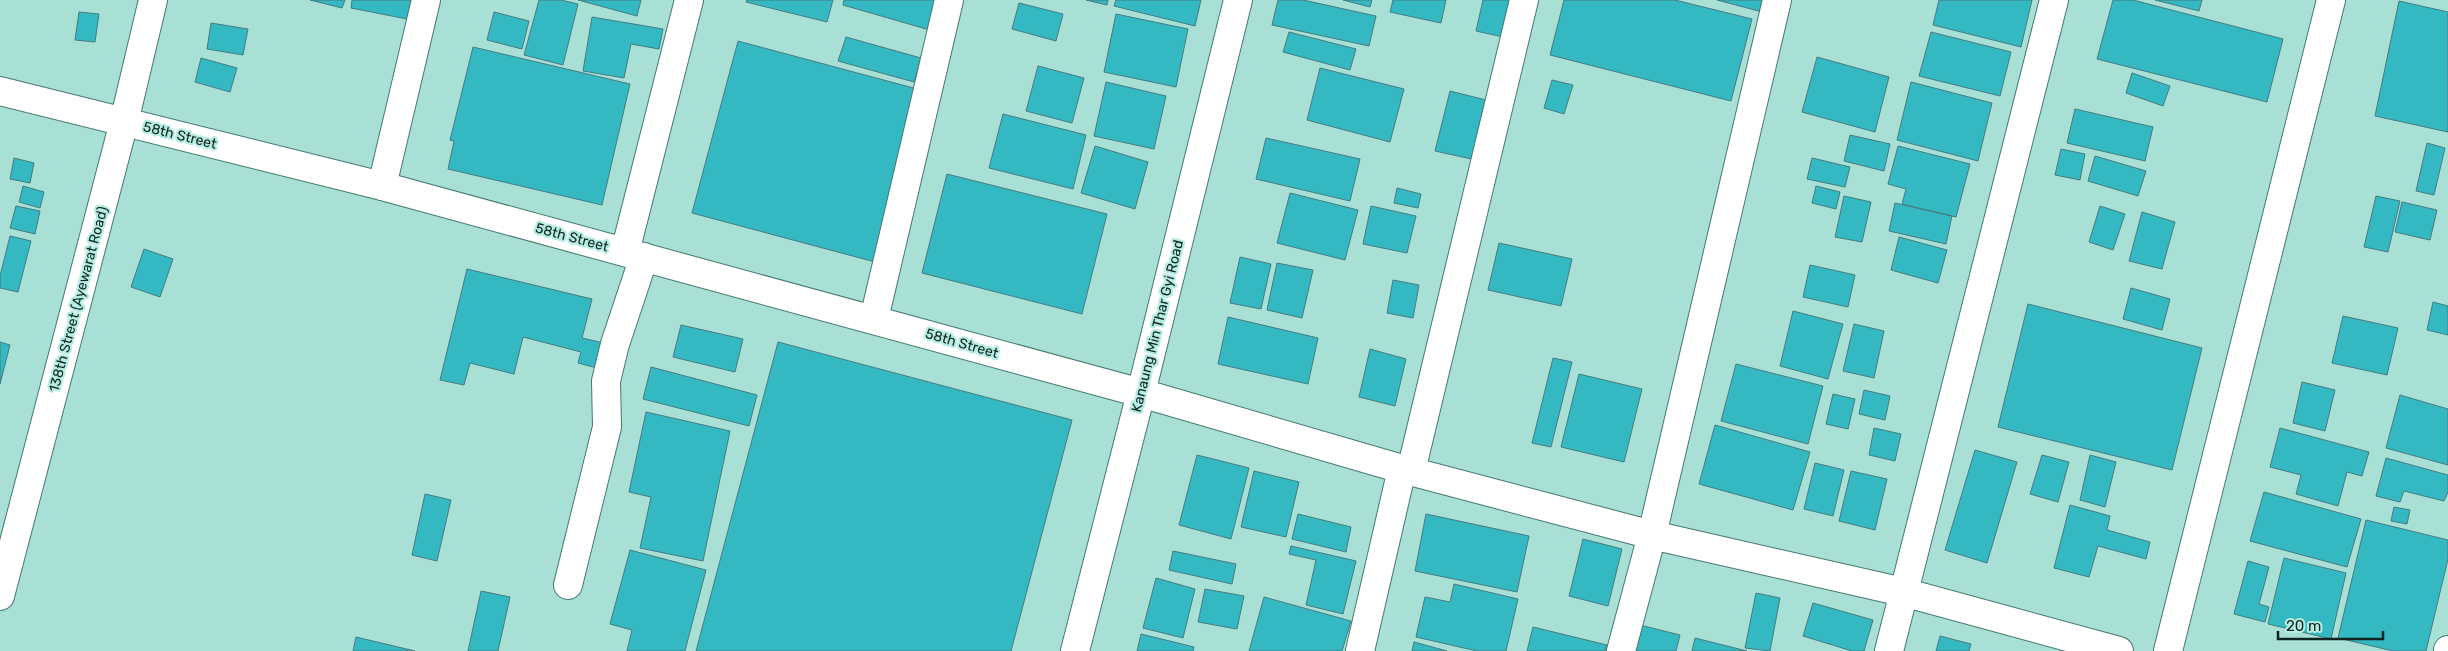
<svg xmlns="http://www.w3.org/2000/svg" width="2448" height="651" font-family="Rubik,sans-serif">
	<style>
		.building { fill: #34b9c2; stroke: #457b80 }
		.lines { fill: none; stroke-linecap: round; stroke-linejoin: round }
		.minor-casing { stroke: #447970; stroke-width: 30 }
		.major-casing { stroke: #447970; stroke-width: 30 }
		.minor { stroke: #fff; stroke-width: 28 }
		.major { stroke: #fff; stroke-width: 28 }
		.labels { text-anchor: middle; stroke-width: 4.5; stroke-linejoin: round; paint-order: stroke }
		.street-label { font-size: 14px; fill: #0e2420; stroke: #b6ede2 }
	</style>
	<rect width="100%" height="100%" fill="#a9e0d5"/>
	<path class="building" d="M310 0H345L342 8Z
		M352 0H411L407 19 351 8Z
		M539 0H561L578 4 563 65 524 55Z
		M578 0H641L637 16Z
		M747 0H833L827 22 746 2Z
		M844 0H942L933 31 843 5Z
		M1086 0H1108L1107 5Z
		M1116 0H1201L1195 26 1114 6Z
		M1278 0H1303L1376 16 1369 46 1272 25Z
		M1343 0H1372L1370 7Z
		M1393 0H1446L1441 23 1390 12Z
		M1483 0H1511L1503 37 1476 31Z
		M1564 0H1675L1752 19 1731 101 1550 55Z
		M1717 0H1770L1766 13Z
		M1939 0H2032L2021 47 1933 25Z
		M2113 0H2133L2283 39 2267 102 2097 59Z
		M2155 0H2202L2199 11Z
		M2399 1 2448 12V132L2375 116Z
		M1019 3 1063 14 1056 41 1012 29Z
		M79 12 99 14 95 42 75 40Z
		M494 12 529 21 522 49 487 40Z
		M1116 14 1188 29 1176 87 1104 72Z
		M592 17 663 29 659 49 631 44 624 78 583 71Z
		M211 23 248 29 243 55 207 49Z
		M1289 32 1356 49 1350 70 1283 52Z
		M1931 32 2011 52 2000 96 1919 76Z
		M846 37 921 58 914 82 838 61Z
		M738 41 921 90 875 262 692 213Z
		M473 47 630 84 602 205 448 169 454 141 450 140Z
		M1817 57 1889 77 1875 132 1802 112Z
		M201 58 237 68 230 92 195 82Z
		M1038 66 1084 78 1072 123 1026 111Z
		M1320 68 1404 89 1390 142 1307 120Z
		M2132 73 2170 86 2163 106 2126 93Z
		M1552 80 1573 85 1564 114 1544 108Z
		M1106 82 1166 96 1154 149 1094 136Z
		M1911 82 1992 103 1978 161 1897 140Z
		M1450 91 1490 101 1476 160 1435 151Z
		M2075 109 2153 127 2145 161 2067 143Z
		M1003 114 1086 135 1073 189 989 168Z
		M1850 135 1890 144 1884 171 1844 161Z
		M1266 138 1360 159 1350 201 1256 179Z
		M2427 143 2445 148 2434 195 2416 191Z
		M1095 146 1148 162 1135 209 1081 193Z
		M1898 146 1970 164 1956 217 1902 204 1906 189 1888 184Z
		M2061 149 2085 154 2080 180 2055 175Z
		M2095 156 2146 171 2138 196 2088 181Z
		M14 158 34 163 30 183 10 179Z
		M1812 158 1850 167 1845 187 1807 179Z
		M947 174 1107 214 1082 314 922 273Z
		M23 186 44 192 40 208 19 202Z
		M1816 186 1840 192 1836 209 1812 203Z
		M1397 188 1421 194 1418 208 1394 203Z
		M1290 193 1358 210 1345 260 1277 243Z
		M1844 196 1871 202 1862 242 1835 237Z
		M2376 196 2400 201 2388 252 2364 247Z
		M2402 202 2437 210 2430 240 2395 232Z
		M1895 203 1952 216 1946 244 1889 231Z
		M16 206 40 211 35 234 10 228Z
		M1371 206 1416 216 1407 253 1363 244Z
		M2100 206 2125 214 2113 250 2089 242Z
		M2142 212 2175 222 2162 269 2129 261Z
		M10 236 31 241 18 292 0 288V276Z
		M1899 237 1947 250 1938 283 1891 270Z
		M1499 243 1572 259 1561 306 1488 290Z
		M144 249 173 259 160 297 131 287Z
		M1240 257 1271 264 1261 309 1230 303Z
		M1277 263 1313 270 1302 318 1267 310Z
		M1810 265 1855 275 1848 307 1803 297Z
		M467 269 592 299 582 338 604 343 597 368 578 363 581 352 523 337 514 374 470 363 464 385 440 380Z
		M1393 280 1419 285 1413 318 1387 313Z
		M2131 288 2170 299 2162 330 2123 319Z
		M2433 302 2448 306V335L2427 330Z
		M2028 304 2202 348 2172 470 1998 427Z
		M1793 311 1843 324 1828 379 1780 366Z
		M2343 316 2398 328 2387 375 2332 363Z
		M1228 317 1318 338 1308 384 1218 364Z
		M1854 324 1884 331 1874 378 1843 371Z
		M681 325 743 339 735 372 673 357Z
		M0 342 10 345 0 384Z
		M778 342 1072 420 1011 651H696Z
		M1370 349 1406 359 1395 406 1359 397Z
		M1553 358 1572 362 1551 447 1532 443Z
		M1736 364 1823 386 1808 444 1721 421Z
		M651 367 757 395 749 426 643 399Z
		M1579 374 1642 389 1624 462 1561 447Z
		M2302 382 2335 390 2325 431 2293 423Z
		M1864 390 1890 396 1885 420 1859 414Z
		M1833 394 1855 399 1848 429 1826 424Z
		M2400 395 2448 409V465L2386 448Z
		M646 412 730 431 703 561 640 548 651 497 629 492Z
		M1715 425 1810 452 1793 510 1699 484Z
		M1874 428 1901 434 1895 461 1869 455Z
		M2280 428 2369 452 2362 476 2347 472 2338 506 2296 494 2301 475 2270 467Z
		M1975 450 2017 462 1987 563 1945 550Z
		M1197 455 1249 468 1231 539 1179 525Z
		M2042 455 2069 462 2058 502 2030 494Z
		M2090 455 2116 462 2105 507 2080 500Z
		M2386 458 2448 475V492L2444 501 2404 491 2400 502 2376 496Z
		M1815 463 1844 470 1833 516 1804 509Z
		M1254 471 1299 482 1286 537 1241 527Z
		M1851 471 1887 479 1875 530 1839 521Z
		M2264 492 2361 519 2347 567 2250 541Z
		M425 494 451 500 437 561 412 555Z
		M2070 505 2110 516 2107 530 2150 542 2146 559 2098 546 2089 577 2054 568Z
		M2394 507 2410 510 2407 524 2391 521Z
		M1298 514 1351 527 1346 552 1292 539Z
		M1426 514 1529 536 1517 592 1415 571Z
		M2366 520 2448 540V559L2426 651H2393L2338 638Z
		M1583 539 1622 549 1608 606 1569 596Z
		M1291 546 1356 561 1343 614 1306 605 1316 560 1289 554Z
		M630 550 706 570 685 651H627L632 630 610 624Z
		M1173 551 1236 564 1232 584 1169 570Z
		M2284 558 2346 573 2331 639 2268 624Z
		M2248 561 2269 567 2259 604 2269 607 2265 622 2234 614Z
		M1156 578 1195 589 1183 638 1143 628Z
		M1454 584 1518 599 1506 651H1477L1416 637 1425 597 1450 602Z
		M1205 589 1244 596 1237 629 1198 622Z
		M481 591 510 597 498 651H468Z
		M1756 593 1780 598 1770 651 1745 648Z
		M1264 597 1351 621 1342 651H1249Z
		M1813 603 1873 620 1864 651H1852L1803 636Z
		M1640 625 1680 635 1676 651H1634Z
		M1533 627 1607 645 1605 651H1527Z
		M1141 634 1194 647 1193 651H1137Z
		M1940 636 1971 644 1969 651H1936Z
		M356 637 415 651H353Z
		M1695 638 1747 651H1692Z
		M1414 642 1447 651H1412Z"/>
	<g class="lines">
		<g class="minor-casing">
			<path id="minor" d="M1238 0 1141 393 1402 469 1652 535 1903 592 2119 651
				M382 186 426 0
				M625 252 689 0
				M874 319 949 0
				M1411 471 1524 0
				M568 585 607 427 606 381 615 344 644 257
				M0 596 124 122 153 0
				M1360 651 1402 469
				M1621 651 1652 535 1777 0
				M1889 651 2054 0
				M2168 651 2331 0
				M2448 651V650"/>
		</g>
		<g class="major-casing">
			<path id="major" d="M0 91 382 186 1141 393 1075 651"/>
		</g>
		<use href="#minor" class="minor"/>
		<use href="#major" class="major"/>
	</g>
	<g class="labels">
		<g class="street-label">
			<text transform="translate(180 135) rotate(14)" y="5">58th Street</text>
			<text transform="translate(572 237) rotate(15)" y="5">58th Street</text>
			<text transform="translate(78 299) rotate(-75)" y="5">138th Street (Ayewarat Road)</text>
			<text transform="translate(1157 326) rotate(-76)" y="5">Kanaung Min Thar Gyi Road</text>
			<text transform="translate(962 343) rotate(16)" y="5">58th Street</text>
		</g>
	</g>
	<path d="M2278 631v8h105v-8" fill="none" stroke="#0e2420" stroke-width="2.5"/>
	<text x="2286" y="631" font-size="15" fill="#0e2420" stroke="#b6ede2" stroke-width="4" paint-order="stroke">20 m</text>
</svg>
